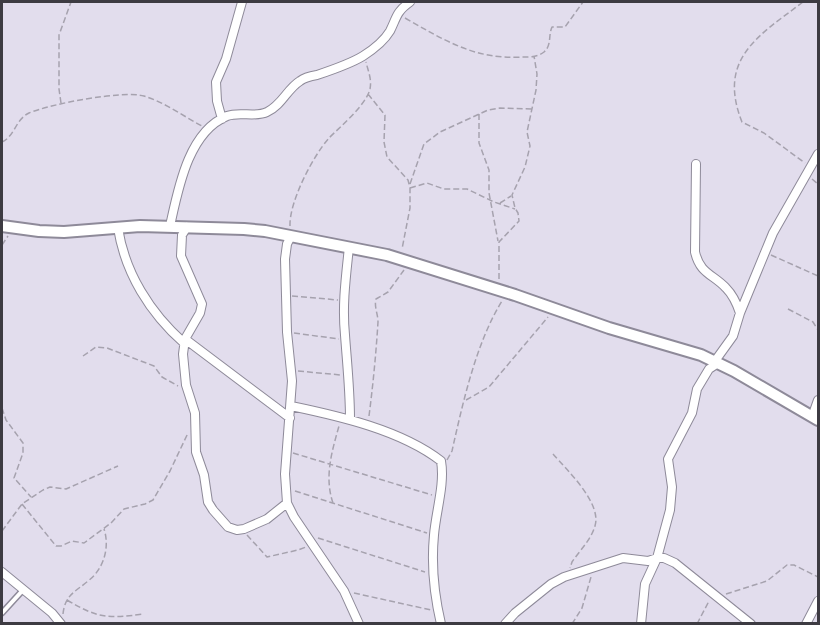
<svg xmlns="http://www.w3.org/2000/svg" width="820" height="625" font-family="Manrope,sans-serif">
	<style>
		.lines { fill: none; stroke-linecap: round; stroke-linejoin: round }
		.lane-casing { stroke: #8e8a99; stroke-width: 7 }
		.street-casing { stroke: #8e8a99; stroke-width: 10 }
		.secondary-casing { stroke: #8e8a99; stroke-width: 14 }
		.path { stroke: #a6a2ae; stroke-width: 1.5; stroke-dasharray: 6 3; stroke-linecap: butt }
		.lane { stroke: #fff; stroke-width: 4 }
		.street { stroke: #fff; stroke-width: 8 }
		.secondary { stroke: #fff; stroke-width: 10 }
	</style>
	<rect width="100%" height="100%" fill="#e2dded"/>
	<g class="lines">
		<g class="lane-casing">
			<path id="lane" d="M2 613 23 590"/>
		</g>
		<g class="street-casing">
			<path id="street" d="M222 119 217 101 216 82 226 59 242 2
				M696 164 695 252C700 274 713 274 726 288 733 295 737 304 740 313
				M170 226C178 190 188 132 227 116 240 111 255 118 267 112 282 105 287 89 300 81 305 77 311 76 317 75 332 70 350 64 363 56 374 49 384 41 390 31 397 17 396 12 410 2
				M187 227 182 235 181 256 202 304 200 313 185 339 183 354 186 385 195 413 196 452 204 475 208 502 213 510 228 527 237 530 244 529 267 519 287 503
				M118 228C125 273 150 313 184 343
				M291 236 287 244 285 259 287 332 292 381 285 474 287 503 294 517 344 591 359 624
				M349 247C346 276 342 305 345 335 347 363 350 390 350 419
				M185 339 290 418
				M715 361 733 336 740 313 773 233 818 154
				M291 406C339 416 401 430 441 461 445 484 436 511 434 535 431 566 434 594 441 624
				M812 417 818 400
				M2 572 52 613 61 624
				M505 624 515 613 551 584 564 577 623 558 648 561 657 558H664L675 563 751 624
				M641 624 645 584 657 558 670 510 672 487 668 459 692 413 697 389 709 369 718 363
				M806 624 818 601"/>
		</g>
		<g class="secondary-casing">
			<path id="secondary" d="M2 226 39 231 64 232 140 226 244 229 265 231 387 255 515 295 609 328 701 355 734 371 818 420"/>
		</g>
		<path class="path" d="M803 2C758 36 717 59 742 122L764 133 805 163
			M405 18C444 40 475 60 522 57 529 57 538 57 544 52 552 45 548 36 552 27H565L583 2
			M368 94 385 115 384 142 387 157 408 180 410 188V208L402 249
			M61 103 59 89V35L71 2
			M479 114V143L489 170V193L498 241
			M2 142C15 136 15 120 29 113 50 104 123 90 144 96 164 102 183 116 202 126
			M812 179 818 184
			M410 184 424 144 440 132 488 110 500 108 532 109
			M410 188 427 183 444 189H467L494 202 515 209
			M500 203 511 196
			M290 226C289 202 313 156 329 138 341 126 366 105 370 89 372 79 368 71 366 62
			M2 245 8 236
			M771 255 818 276
			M499 279V242L519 221 518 213 515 208 512 195 525 167 530 146 527 132 536 90 537 74 534 56
			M292 296 338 300
			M788 309 813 322 818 330
			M294 333 339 339
			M83 356 96 347 107 348 154 366 162 377 178 386
			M298 371 341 375
			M466 400 489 387 548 317
			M2 408 6 420 23 443V453L14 478 31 497
			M369 416C373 385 376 354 378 322 378 314 374 307 376 299L388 292 404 270
			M293 453 432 495
			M553 454C567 470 602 503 595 526 591 540 580 550 572 562L570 568
			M447 460 452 451C463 402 476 343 502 301
			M295 491 427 533
			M333 503C324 477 332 451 339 426
			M22 504 56 546H61L72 541 84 543 111 523 124 509 145 504 153 500 170 471 188 433
			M2 531 22 504 43 490 50 487 66 489 118 466
			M247 535 267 557 298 550 306 547
			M318 538 425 572
			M354 593 431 610
			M726 594 767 581 787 565H794L818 577
			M67 600C97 618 108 619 143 614
			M63 614C65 595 75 592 88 581 104 569 110 547 104 529
			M572 624 582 608 591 577
			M697 624 709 601"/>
		<use href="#lane" class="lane"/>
		<use href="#street" class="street"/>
		<use href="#secondary" class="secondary"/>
	</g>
	<rect width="820" height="625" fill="none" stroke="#3d3b42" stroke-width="6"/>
</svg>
